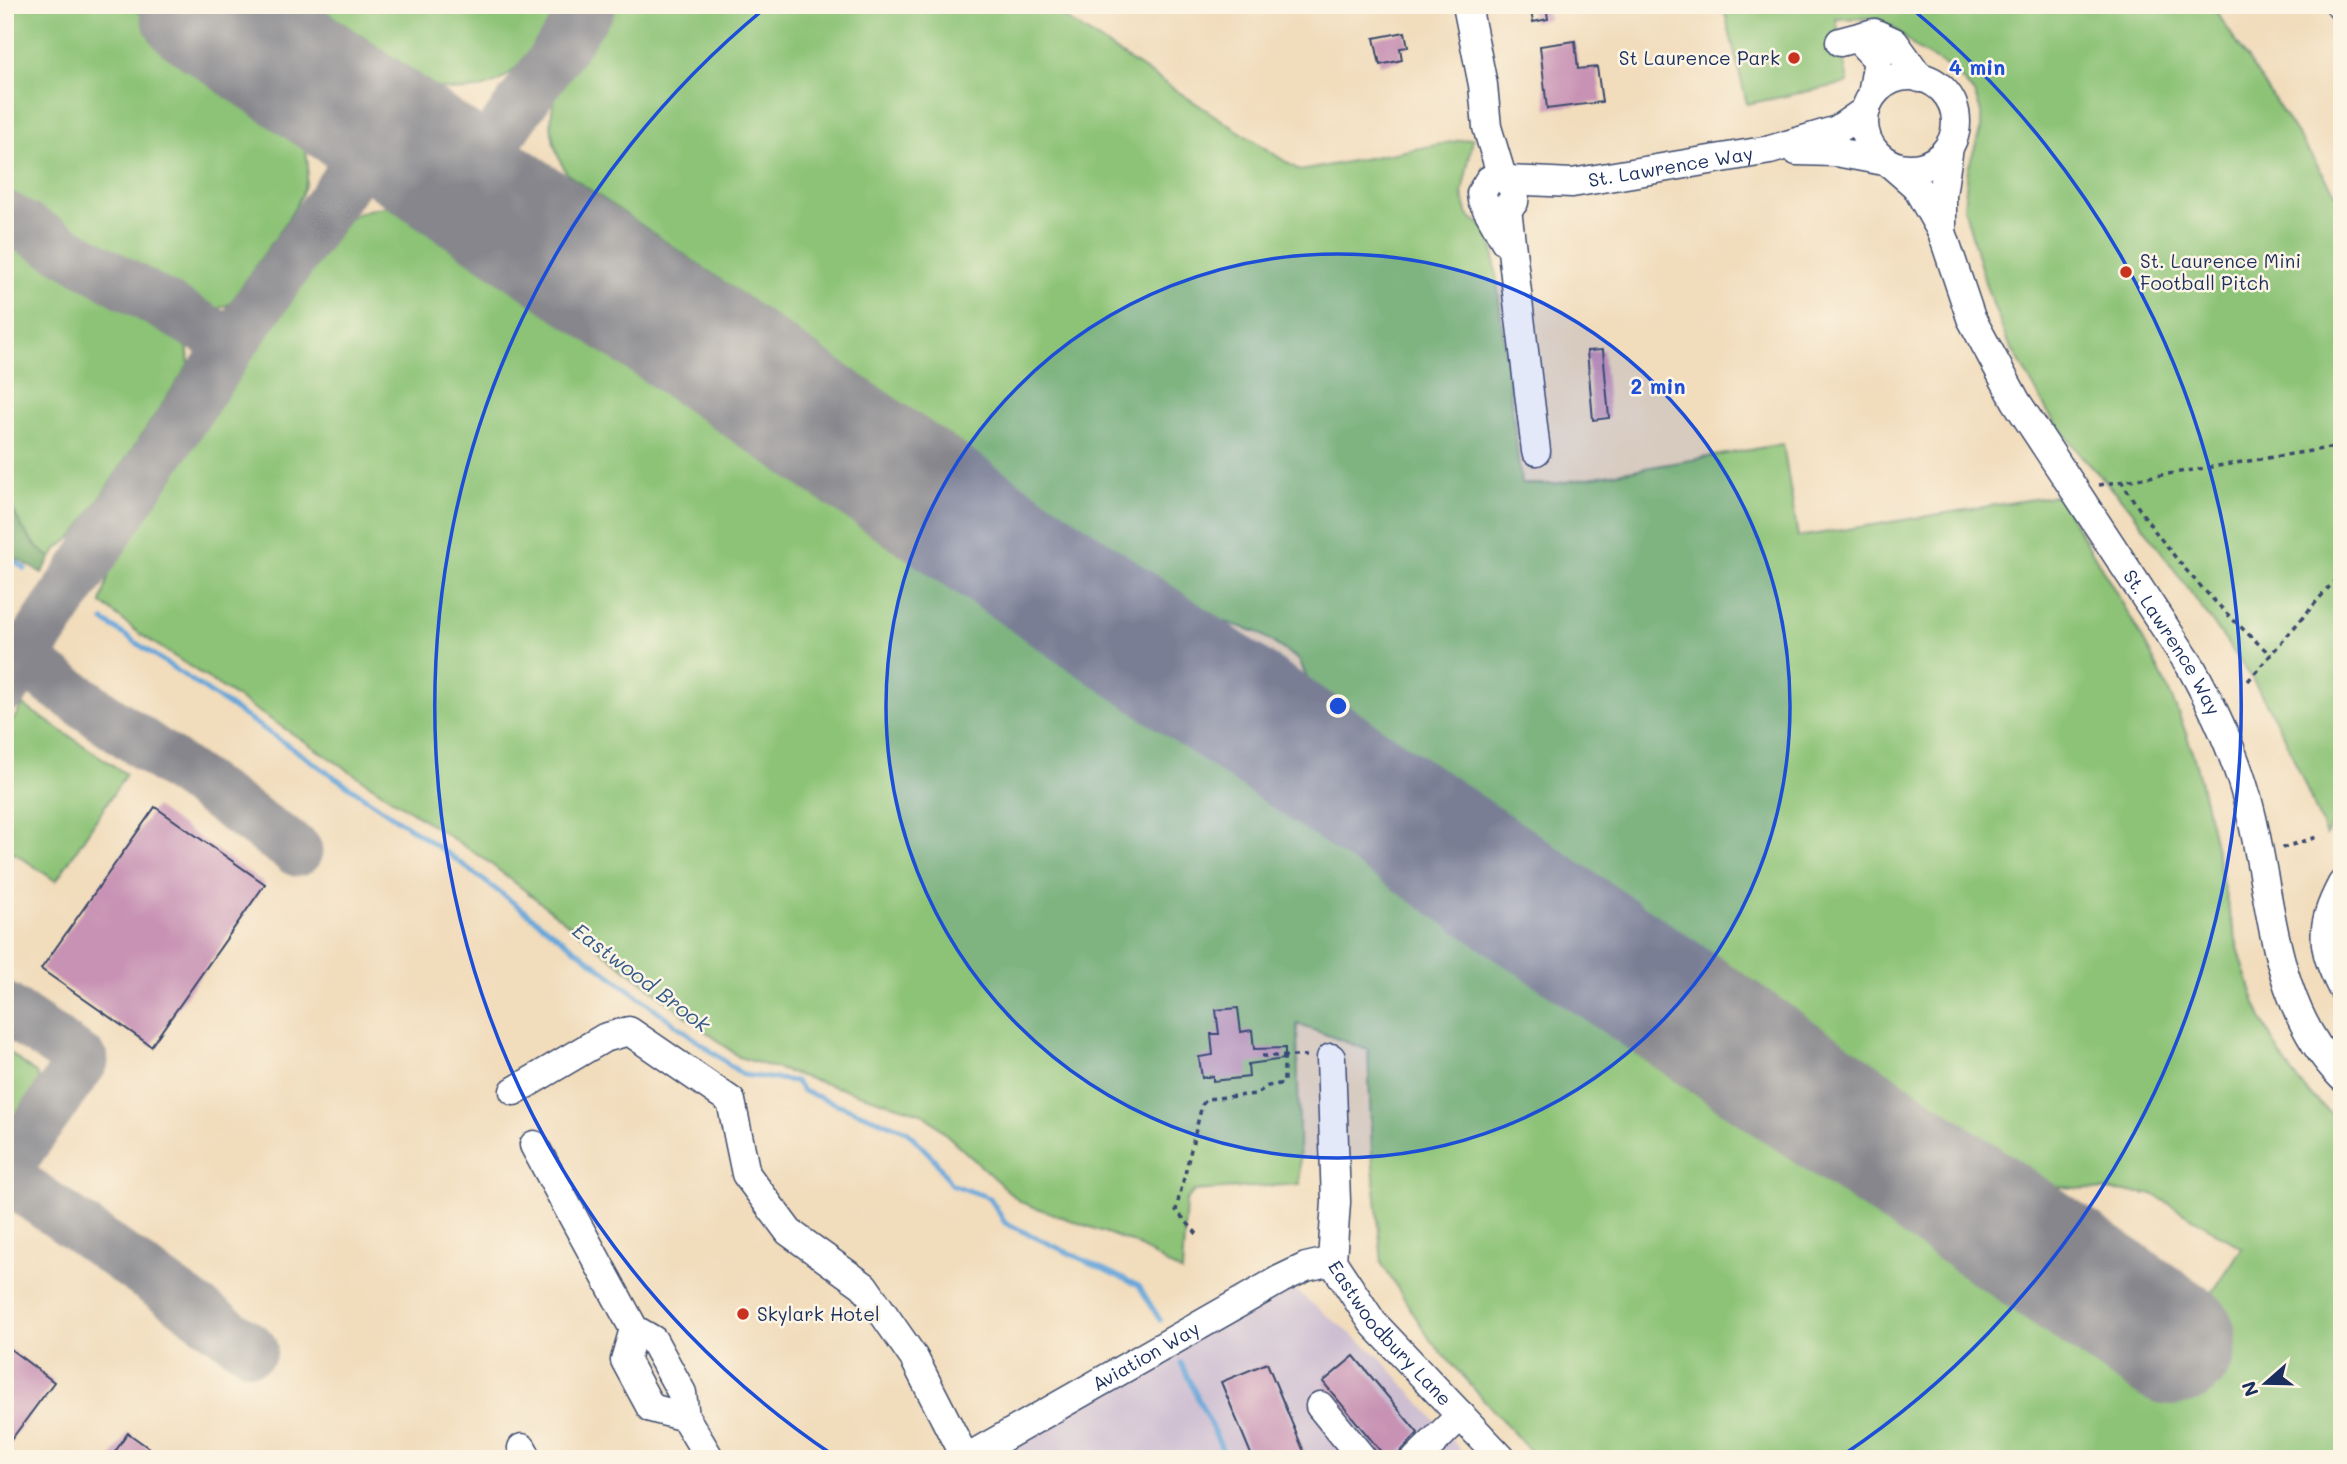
<svg xmlns="http://www.w3.org/2000/svg" width="2347" height="1464" font-family="Mali,sans-serif">
	<style>
		.industrial { fill: #cdbed2 }
		.green { fill: #8cc376; stroke: #54796a; stroke-width: 2 }
		.forest { fill: #71a967; stroke: #466c62; stroke-width: 2 }
		.lines { fill: none; stroke-linecap: round; stroke-linejoin: round }
		.stream { stroke: #66a6d9; stroke-width: 5 }
		.taxiway { stroke: #86868c; stroke-width: 51 }
		.runway { stroke: #86868c; stroke-width: 128 }
		.building { fill: #c792b4 }
		.minor-casing { stroke: #3b496c; stroke-width: 31 }
		.path { stroke: #3b496c; stroke-width: 3.5; stroke-dasharray: 5 5; stroke-linecap: butt }
		.minor { stroke: #fff; stroke-width: 28 }
		.ring { fill: none; stroke: #1d4ed8; stroke-width: 3.5 }
		.poi-dot { fill: #c8321e; stroke: #fcf5e5; stroke-width: 2.5 }
		.labels { text-anchor: middle; stroke-width: 5; stroke-linejoin: round; paint-order: stroke }
		.poi-label { font-size: 19px; fill: #1b2f5e; stroke: #fcf5e5; text-anchor: start }
		.street-label { font-size: 19px; fill: #1b2f5e; stroke: #fcf5e5 }
		.water-label { font-size: 21px; font-style: italic; fill: #355989; stroke: #fcf5e5 }
		.centre { fill: #1d4ed8; stroke: #fcf5e5; stroke-width: 3.5 }
		.ring-label { font-size: 21px; text-anchor: middle; font-weight: bold; fill: #1d4ed8; stroke: #fcf5e5; stroke-width: 5; stroke-linejoin: round; paint-order: stroke }
	</style>
	<rect width="100%" height="100%" fill="#fcf5e5"/>
	<filter id="ink" filterUnits="userSpaceOnUse"><feTurbulence type="fractalNoise" baseFrequency=".0143" numOctaves="2"/><feDisplacementMap in="SourceGraphic" scale="14" xChannelSelector="R" yChannelSelector="G"/><feConvolveMatrix kernelMatrix="1 2 1 2 8 2 1 2 1" color-interpolation-filters="sRGB"/></filter>
	<filter id="wash" filterUnits="userSpaceOnUse"><feTurbulence type="fractalNoise" baseFrequency=".00686" numOctaves="4" result="noise"/><feDisplacementMap in="SourceGraphic" scale="28" xChannelSelector="R" yChannelSelector="G"/><feGaussianBlur stdDeviation="1.57" result="paint"/><feColorMatrix in="noise" values="0 0 0 0 0 0 0 0 0 0 0 0 0 0 0 0 0 1.4 0 .05"/><feComposite in="paint" operator="in"/></filter>
	<g filter="url(#wash)">
		<rect width="100%" height="100%" fill="#f1dcbb"/>
		<path class="industrial" d="M1281 1279 1379 1356 1469 1459H1000L992 1442Z"/>
		<path class="green" d="M5 5H128L284 110C323 165 310 187 276 237 260 259 245 282 230 304L213 311 186 307 5 207Z
			M316 5H563C528 54 508 102 438 88Z
			M611 5H1045L1300 171 1473 138 1462 194 1468 215 1491 232 1521 484H1554L1783 444 1798 537 2058 495C2104 575 2159 654 2189 742 2228 859 2231 1050 2342 1121V1459H1537L1431 1341 1382 1264 1372 1155 1368 1050 1297 1024 1300 1184 1194 1191 1186 1201 1182 1273 1134 1243 1020 1202 924 1114 739 1057 487 861 140 634 101 603 113 560 340 223C367 205 393 204 423 209L1187 728 1204 752 1268 785 1534 961 1841 1171 1847 1162 2158 1374 2242 1248 2153 1194 2037 1185 1900 1092 1904 1084 1695 942 1689 951 1310 685 1299 660 1257 632 1213 618 567 174C526 104 573 63 611 5Z
			M1723 5H2212L2342 203V806L2326 835 2284 735 2250 675 2130 508 2080 454 2049 414 2006 338 1986 286 1964 207 1968 169 1981 128V112L1974 93 1952 69 1917 49 1894 28 1877 18 1836 19 1848 83 1747 104Z
			M5 228 179 325 187 341 189 364 75 535 58 548 51 558C30 545 11 513 6 490Z
			M23 705 126 774 56 881 13 852 5 863V732Z
			M5 1049 37 1074 44 1097 13 1141 5 1142Z"/>
		<path class="forest" d="M5 483C8 509 29 544 51 558L42 573 5 552Z"/>
		<g class="lines">
			<path class="stream" d="M5 554 25 569
				M104 621 450 855 743 1075 795 1081 803 1091 907 1131 934 1159 951 1184 990 1198 1005 1223 1139 1286 1160 1320
				M1181 1363 1227 1459"/>
			<path class="taxiway" d="M499 139C490 166 495 184 505 210
				M417 150C444 159 460 161 487 152L591 5
				M5 216 232 344
				M5 648 297 851
				M5 687 232 344 356 166C363 132 356 120 335 94
				M5 1008 83 1061 5 1170
				M5 1176 252 1349"/>
			<path class="runway" d="M203 5 2173 1342"/>
		</g>
		<g id="blocks">
			<path class="building" d="M1530 5H1546L1548 19 1533 22Z
				M1405 32 1408 47 1400 48 1402 60 1380 65 1374 38Z
				M1575 41 1578 69 1597 67 1602 102 1547 109 1540 46Z
				M1603 350 1609 418 1593 420 1587 351Z
				M155 807 265 884 151 1046 41 969Z
				M1238 1008 1241 1032 1252 1030 1254 1049 1285 1048V1059L1248 1064 1249 1077 1213 1081V1076L1202 1078 1199 1057 1213 1055 1211 1034H1219L1216 1010Z
				M5 1345 54 1382 5 1448Z
				M1354 1356 1418 1433 1394 1459H1387L1323 1382Z
				M1267 1363 1307 1459H1253L1221 1382Z
				M128 1433 164 1459H110Z"/>
		</g>
	</g>
	<g filter="url(#ink)">
		<use href="#blocks" fill-opacity="0" stroke="#3b496c" stroke-width="2"/>
		<g class="lines">
			<g class="minor-casing">
				<g id="minor">
					<path d="M1467 5 1483 85 1487 127 1502 177"/>
					<path d="M2340 5 2342 8"/>
					<path d="M1858 39 1878 60 1872 95"/>
					<path d="M1840 42 1874 33 1894 42 1920 78"/>
					<circle cx="1910" cy="122" r="46"/>
					<path d="M1797 151 1836 152 1884 161"/>
					<path id="s1" d="M1893 166 1916 186 1942 232 1971 318 2016 401 2191 667C2217 714 2239 762 2251 814 2273 905 2273 1007 2342 1077"/>
					<path id="s2" d="M1508 180 1572 183 1770 150 1837 130 1866 110"/>
					<path d="M1487 207 1500 211 1514 202 1515 193 1508 180 1497 177 1489 180 1481 193 1482 200 1505 241"/>
					<path d="M1507 209 1536 451"/>
					<path d="M1942 228V195L1949 147"/>
					<path d="M2342 884C2320 926 2320 945 2342 988"/>
					<path id="s3" d="M1331 1058 1336 1202 1332 1261 1373 1323 1502 1459"/>
					<path d="M514 1091 604 1038 629 1031 731 1101 746 1174 789 1232 864 1286 914 1358 965 1458"/>
					<path d="M534 1145 634 1329 653 1340 682 1393 685 1417 710 1459"/>
					<path d="M634 1329 625 1360 651 1408 685 1417"/>
					<path d="M1320 1406 1363 1459"/>
					<path d="M522 1448 528 1459"/>
					<path id="s4" d="M965 1459 1281 1279 1306 1267 1332 1261"/>
					<path d="M1416 1459 1461 1415"/>
				</g>
			</g>
			<path class="path" d="M2121 480C2162 549 2212 602 2271 655
				M2099 485 2342 446
				M2248 681 2342 572
				M2282 848 2320 836
				M1262 1056H1308
				M1197 1234 1176 1210 1202 1105 1207 1099 1256 1094 1268 1086 1284 1083V1054"/>
			<use href="#minor" class="minor"/>
		</g>
	</g>
	<circle cx="1338" cy="706" r="452" fill="#1d4ed8" fill-opacity=".12"/>
	<g class="ring">
		<circle cx="1338" cy="706" r="452"/>
		<path d="M833 1455A903 903 0 0 1 764 9M1912 9A903 903 0 0 1 1843 1455"/>
	</g>
	<g class="poi-dot">
		<circle cx="1794" cy="58" r="7"/>
		<circle cx="2126" cy="272" r="7"/>
		<circle cx="743" cy="1314" r="7"/>
	</g>
	<g class="labels">
		<g class="poi-label">
			<text x="1780" y="65" text-anchor="end">St Laurence Park</text>
			<text x="2140" y="268">St. Laurence Mini<tspan x="2140" dy="22">Football Pitch</tspan></text>
			<text x="757" y="1321">Skylark Hotel</text>
		</g>
		<g class="street-label">
			<text dy="7" stroke="none"><textPath href="#s2" startOffset="164">St. Lawrence Way</textPath></text>
			<text dy="7" stroke="none"><textPath href="#s1" startOffset="556">St. Lawrence Way</textPath></text>
			<text dy="7" stroke="none"><textPath href="#s3" startOffset="296">Eastwoodbury Lane</textPath></text>
			<text dy="7" stroke="none"><textPath href="#s4" startOffset="208">Aviation Way</textPath></text>
		</g>
		<g class="water-label">
			<text transform="translate(641 978) rotate(37)" y="7">Eastwood Brook</text>
		</g>
	</g>
	<circle cx="1338" cy="706" r="10" class="centre"/>
	<g class="ring-label">
		<text x="1977" y="75">4 min</text>
		<text x="1658" y="394">2 min</text>
	</g>
	<rect width="2347" height="1464" fill="none" stroke="#fcf5e5" stroke-width="28"/>
	<g transform="translate(2266 1383) rotate(250)" stroke="#fcf5e5" stroke-width="5" paint-order="stroke">
	<path d="M0-5L12 26L0 18L-12 26Z" fill="#1b2f5e"/>
	<text y="-10" font-size="19" font-weight="bold" text-anchor="middle" fill="#1b2f5e">N</text>
	</g>
</svg>
